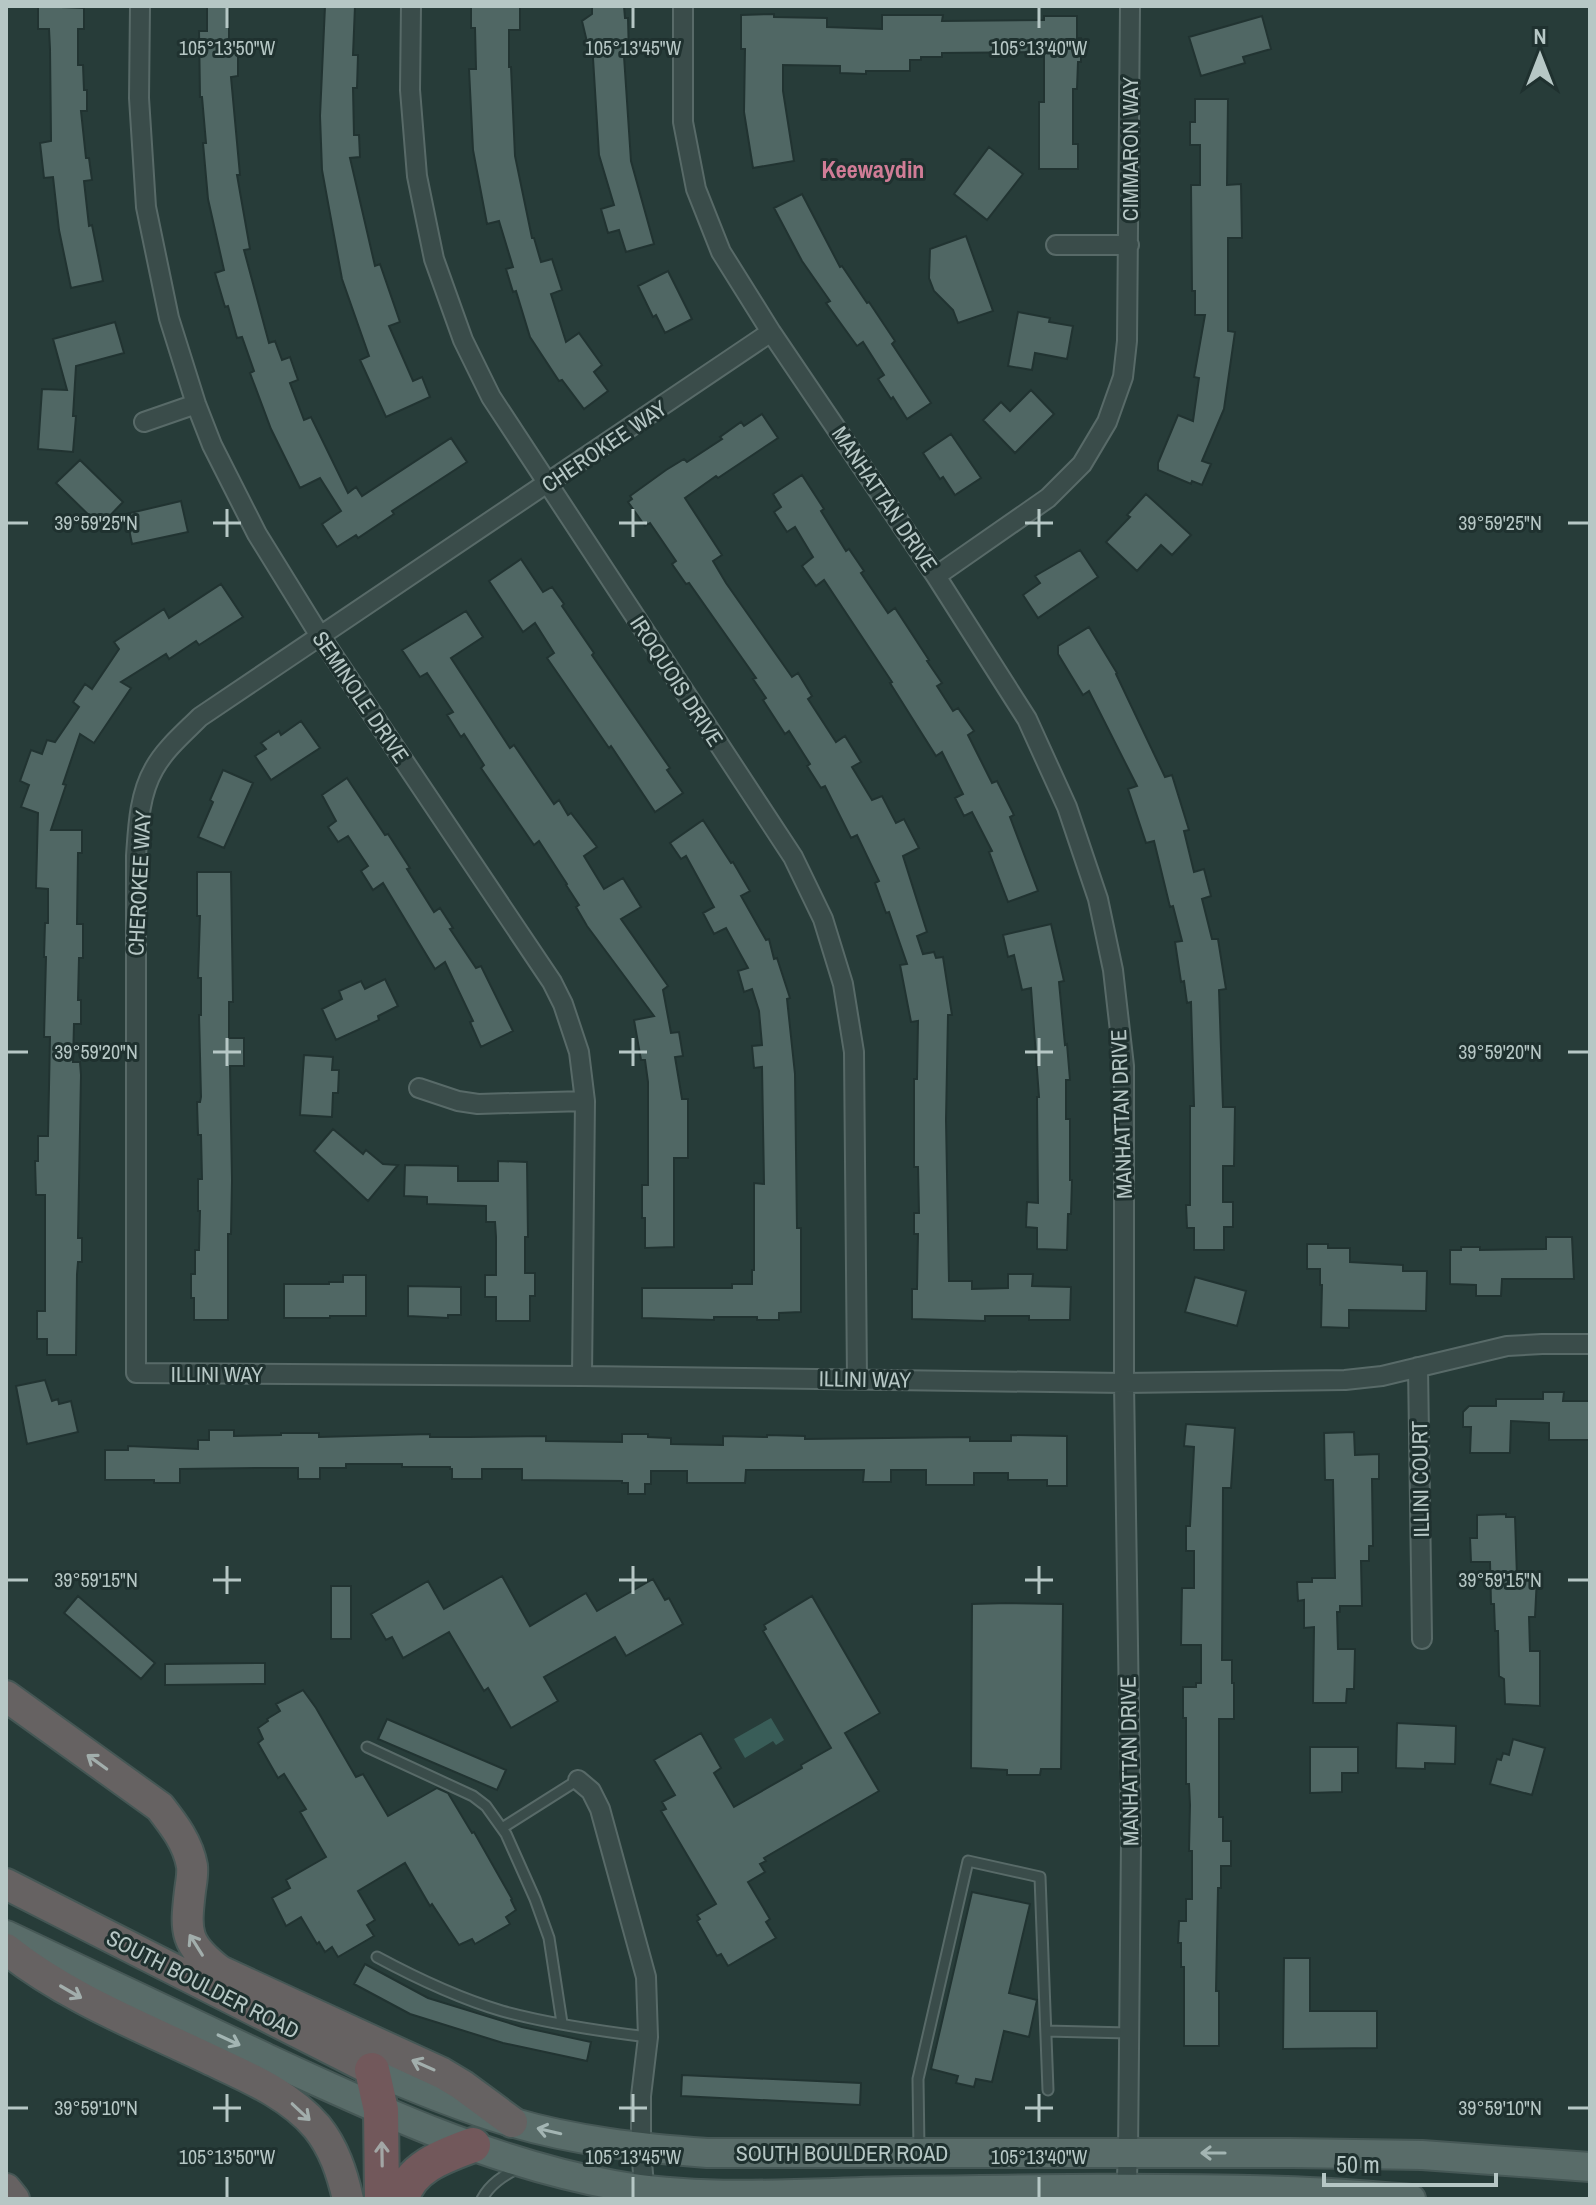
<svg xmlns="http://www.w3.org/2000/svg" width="1596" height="2205" font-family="'Archivo Narrow',sans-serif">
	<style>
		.water { fill: #395d58 }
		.building { fill: #506764; stroke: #213331; stroke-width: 2 }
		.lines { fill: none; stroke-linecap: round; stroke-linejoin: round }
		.service-casing { stroke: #586a68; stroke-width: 13 }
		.minor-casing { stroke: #586a68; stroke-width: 22 }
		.primary-casing { stroke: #465856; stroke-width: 32 }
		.trunk-casing { stroke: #455755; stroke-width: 34 }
		.motorway-casing { stroke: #455755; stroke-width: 38 }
		.service { stroke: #3a4c4a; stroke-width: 9 }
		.minor { stroke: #3a4c4a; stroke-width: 18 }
		.primary { stroke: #596c69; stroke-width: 28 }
		.trunk { stroke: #666262; stroke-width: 30 }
		.motorway { stroke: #72585b; stroke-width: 34 }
		.oneway { stroke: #a2aeac }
		.oneway2 { stroke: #a3b5b3 }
		.oneway3 { stroke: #a2a6a5 }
		.ticks { fill: none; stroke: #b6c7c5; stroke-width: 3 }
		.labels { text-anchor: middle; stroke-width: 6; stroke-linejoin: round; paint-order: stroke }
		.street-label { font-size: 22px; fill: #b6c7c5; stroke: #1f312f }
		.neighbourhood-label { font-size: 24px; font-weight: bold; fill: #d07c96; stroke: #1f312f }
		.ticks-label { font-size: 20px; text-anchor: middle; fill: #b6c7c5; stroke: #1f312f; stroke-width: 6; stroke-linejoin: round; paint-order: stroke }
	</style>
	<rect width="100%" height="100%" fill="#273c39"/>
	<path class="water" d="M771 1718 784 1740 776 1745 773 1741 745 1758 734 1739Z"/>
	<path class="building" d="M38 6 84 8V29H78V65H83L84 90H87V111H81L86 158H89L92 180 84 181 89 226 92 225 103 281 71 288 59 230 53 177 44 178 40 143 51 141V138L50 49 49 29H38Z
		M207 6H229V52H238V76L231 77 240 175H237L250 249 244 250 269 343 275 341 282 360 290 357 298 380 290 383 304 420 311 417 348 493 356 487 362 496 451 438 467 462 392 511 394 514 358 538 356 535 337 547 322 524 341 511 320 478 300 488 271 429 250 373 254 371 242 337 237 338 228 306 225 307 215 273 224 270 208 199 203 143H206L202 97H200L199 31H207Z
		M325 6H355L353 55H358L357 88H353L354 135H359L360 157 350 158 375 266 380 264 400 322 389 326 413 381 422 377 430 397 386 417 360 360 369 356 342 279 322 170 320 116Z
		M471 6H520V30H509V67H511L515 156 532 238H534L541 262 552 259 562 290 551 294 566 342 579 333 602 365 594 372 608 391 584 409 562 380 559 381 530 337 516 291 513 292 506 269 513 267 499 221 487 224 473 150 469 69H476L475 28H471Z
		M592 6H624L625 18H628L629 56H624L631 161 654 244 626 252 619 230 608 233 601 209 614 205 599 155 592 42H587L582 21 592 14Z
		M774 14V17L827 18V27L882 29V15H943L942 21 1044 20V16H1077V38H1081V62H1078L1077 89H1073V144H1078V169H1039V102H1044V52L942 53V57H921V60H910V71H866V74L840 73V66L783 65V91L794 161 753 168 744 112 745 49H741V15Z
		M1262 16 1271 49 1243 57 1245 63 1201 76 1189 37Z
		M1195 99H1228L1227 185 1241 184 1242 238H1228V331L1235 332 1224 409 1202 461 1211 464 1202 485 1192 481 1191 484 1158 470V463L1178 415 1193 421 1199 378 1194 377 1205 315H1195V291H1192L1191 185H1200V145H1190V122H1195Z
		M989 147 1023 174 987 220 954 194Z
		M802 194 840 267 842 266 867 303 869 302 895 341 892 344 931 403 907 419 893 397 891 399 878 379 884 375 863 342 857 346 826 303 830 301 802 261 774 208Z
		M966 236 993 311 958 323 953 310 934 291 929 278 930 249Z
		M668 271 692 319 665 333 656 315 653 317 638 286Z
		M1018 312 1050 318 1049 322 1073 326 1067 359 1035 353 1032 370 1008 366Z
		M115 322 124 353 76 366 73 416H76L73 452 38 449 42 389 67 390 53 339Z
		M1031 390 1054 414 1015 453 983 420 1001 402 1010 411Z
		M762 414 778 438 718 478 716 476 685 498 722 555 713 561 726 583 792 677 798 673 812 696 808 699 836 742 845 736 861 762 852 767 872 800 882 796 896 823 904 819 919 848 903 856 927 932 917 936 923 954 934 952 936 958 943 957 952 1015H948L946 1120 949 1281H972V1289L1008 1288V1274H1033L1032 1286 1071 1287 1070 1320H1029V1316H985V1321L912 1319V1289H917L918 1234H914V1213H919L918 1167H914V1079H917L918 1021 911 1022 900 965 907 964 889 912 886 913 875 883 879 881 857 835 851 838 825 786 821 788 807 766 810 764 789 731 785 734 763 700 766 698 753 679 756 678 689 583 686 584 672 564 676 561 650 523 645 526 628 502 632 499 630 496 666 470 684 459 687 462 722 439 720 437 741 422 744 426Z
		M951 434 981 478 955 495 943 477 940 479 923 453Z
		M80 460 123 502 100 526 56 483Z
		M802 475 824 509 821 511 846 551 849 549 864 571 861 573 888 613 895 608 929 660 927 661 942 683 937 686 953 711 958 708 974 731 968 735 992 783 997 781 1014 815 1010 817 1038 891 1008 902 989 852 992 851 972 812 964 816 955 798 963 794 942 752 936 756 890 683 892 682 824 580 816 586 802 566 813 557 795 527 787 532 774 512 781 507 773 494Z
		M1146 494 1191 535 1172 555 1161 545 1137 571 1106 542 1130 517 1127 515Z
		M181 501 188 532 132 544 126 514Z
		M1080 550 1098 577 1038 618 1023 595 1040 583 1035 576Z
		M521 559 543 592 552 587 564 604 562 606 594 653 592 655 670 768 667 770 683 793 655 812 611 746 609 748 547 658 554 653 535 623 523 632 489 581Z
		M221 584 243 617 199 645 196 641 169 659 166 654 121 682 131 688 94 743 80 734 63 784 66 785 51 830H82V853H78L77 924H83V958H79L78 1000H81V1024H74L73 1062H80L81 1075 78 1238H82V1262H78L77 1274 76 1355H47V1339H37V1311H45V1195H36L35 1161H38V1136H48L50 1037H44L46 957H44L45 923H48V889L36 888 38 813 21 807 29 785 20 781 31 750 42 754 47 740 55 742 79 707 73 702 85 684 92 689 119 649 114 642 164 609 169 618Z
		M466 611 483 637 451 658 510 748 514 745 554 804 559 800 568 815 571 813 597 847 584 856 604 889 623 878 641 907 621 919 668 986 663 990 671 1033 679 1032 683 1056 675 1057 682 1099H688V1158H674V1247L645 1248V1218H642V1185H648V1082L645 1060H641L634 1020 654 1016 587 926 576 907 579 905 566 885 567 884 539 841 534 845 481 768 484 765 464 734 461 737 447 715 453 712 427 673 420 677 402 650Z
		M1089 627 1117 673 1116 674 1165 777 1172 775 1189 830 1184 831 1194 872 1204 869 1211 896 1202 899 1212 939H1218L1226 989 1219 990 1223 1107H1235L1234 1166H1223V1202H1233V1227H1224V1250H1194V1228H1187L1186 1205H1190V1106H1194L1191 1002 1187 1003 1184 981 1181 982 1175 942 1182 941 1173 906 1170 907 1154 841 1146 843 1128 789 1137 786 1089 691 1083 695 1058 654V646Z
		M301 721 320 748 271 780 255 756 266 749 261 743 279 731 281 735Z
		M223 770 253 783 224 848 198 837 213 802 210 800Z
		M347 778 385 835 388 834 410 868 407 869 434 912 440 908 453 928 450 929 476 968 481 966 513 1031 481 1047 470 1022 473 1021 445 962 435 969 383 883 373 890 361 871 368 866 348 836 338 842 328 827 336 821 322 795Z
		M703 820 731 863 733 862 750 891 741 896 766 940 769 939 774 959 777 958 790 998 787 999 795 1074 797 1228H801V1312L779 1313V1320H757V1317H714V1320L642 1318V1288H732V1284H752V1270H754V1183L764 1184 762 1067 754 1068 752 1046 762 1045 759 1011 752 989 744 992 738 971 748 968 726 928 714 934 703 913 714 907 686 856 681 859 670 843Z
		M197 872H231L233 1002H229V1038H244V1066H230L232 1180 231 1234H228V1320H194V1298H191V1274H195V1250H199L200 1211H198V1179H202L201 1135H198L197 1102H200L201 1097 199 1015H201V978H198L200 916H197Z
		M1051 924 1064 981 1059 982 1065 1045 1067 1044 1070 1080H1066V1119H1070V1180H1072L1071 1214H1068L1067 1250 1037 1249V1228L1026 1227 1027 1202 1038 1203 1037 1097H1039L1031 988 1022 990 1014 955 1008 957 1003 935Z
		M385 979 398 1006 378 1016 379 1020 336 1040 322 1009 342 999 339 991 361 981 365 989Z
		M304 1055 333 1057 332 1070H339L338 1093H333L332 1117 300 1115Z
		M333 1129 363 1154 366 1150 383 1164 398 1165 368 1201 314 1151Z
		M498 1161 527 1162 528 1237H525V1273H535V1296H530V1321H496V1297H485V1275H496V1237L495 1222H486V1206L427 1204V1197L404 1196 405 1165 458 1166V1181H498Z
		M1546 1237H1572L1574 1279H1502L1501 1296H1476V1285L1450 1284V1250H1461V1247H1480V1250L1546 1249Z
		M1307 1244H1328V1248H1350V1262L1403 1265V1271H1427L1426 1311 1349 1310V1328L1321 1327 1322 1285H1320V1269H1307Z
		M343 1275H366V1316H330V1318H284V1284H329V1282H343Z
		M1195 1277 1246 1291 1237 1326 1185 1312Z
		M408 1286 461 1287V1315H448V1318L408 1316Z
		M45 1380 52 1401 58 1399 59 1404 71 1401 78 1432 27 1444 16 1386Z
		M1543 1392H1564L1563 1401H1590V1440H1549V1423L1511 1421 1510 1453H1470L1471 1427H1463V1412L1469 1406H1496V1399H1543Z
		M1186 1424 1235 1428 1231 1488H1223L1222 1660H1232V1683H1234V1719H1219V1817H1223V1841H1231V1866H1221V1888H1218L1216 1991H1219V2046H1184V1967H1181V1943H1178L1179 1921H1186V1899H1192V1851H1189L1190 1805 1189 1784H1186V1718H1183V1687H1196V1683H1201V1645H1181L1182 1588H1194V1551H1186V1526H1190L1194 1447 1184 1446Z
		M209 1430H234V1436L281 1435V1433H319V1437L430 1434V1437H469L546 1436V1441L622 1442V1434H648V1437L671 1438V1444L723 1445V1436L767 1437V1435L805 1436V1439L970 1437V1441H1011V1435L1067 1436V1486H1047V1480H1008V1473H974V1485H926V1470H891V1482H863L864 1470H746L745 1483H687V1471H651V1484H645V1494H628V1483H622V1481L522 1480V1469H482V1479H452V1469H450V1467H402V1464H346V1468H320V1479H298V1468H257L180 1469V1483H154V1480H105V1450H128V1446L198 1449V1440H209Z
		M1354 1432 1355 1455 1379 1454V1479H1372L1373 1546H1369V1561H1361L1362 1606H1340V1612H1337L1338 1649H1355L1354 1689H1347L1346 1703H1313L1314 1627 1304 1628V1600L1298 1601 1297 1582H1312V1578H1335L1333 1480H1325L1324 1433Z
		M1506 1514V1517H1515L1517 1577H1537L1535 1617H1529L1530 1651H1540V1706L1505 1704 1504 1679 1499 1676 1498 1631H1495L1494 1604H1491L1490 1562H1471L1470 1538H1477V1515Z
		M502 1576 530 1626 586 1593 597 1611 653 1579 665 1600 669 1598 683 1624 626 1656 615 1637 544 1677 558 1701 511 1728 488 1688 484 1691 449 1632 403 1658 392 1637 386 1640 371 1614 428 1581 444 1609Z
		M331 1586H351V1639H331Z
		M78 1596 155 1663 141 1679 64 1613Z
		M812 1596 880 1713 845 1733 879 1791 764 1858 766 1861 760 1864 765 1872 748 1882 770 1919 766 1922 776 1938 728 1966 721 1954 717 1956 697 1921 700 1919 697 1915 716 1904 661 1811 666 1809 662 1802 675 1795 654 1760 701 1733 721 1768 714 1773 734 1807 802 1768 801 1765 831 1748 763 1631 766 1629 764 1625Z
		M1008 1603 1063 1604 1061 1769H1041L1040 1775H1007V1770L971 1768 972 1604Z
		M265 1663V1684L165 1685V1664Z
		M303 1690 316 1708 356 1777 363 1774 388 1816 437 1788 448 1793 472 1833 474 1832 512 1899 511 1900 516 1910 506 1917 510 1924 475 1944 472 1939 459 1945 432 1904 430 1906 405 1863 358 1891 375 1920 367 1925 374 1936 338 1957 332 1947 325 1952 319 1942 317 1944 301 1917 286 1926 272 1898 290 1888 286 1880 326 1857 300 1812 306 1809 284 1774 278 1778 258 1743 263 1739 258 1728 268 1721 267 1719 280 1711 276 1704Z
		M387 1719 506 1770 497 1790 378 1739Z
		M1397 1723 1456 1726 1455 1764 1425 1763V1769L1396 1768Z
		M1513 1739 1545 1748 1532 1795 1490 1784 1497 1759 1501 1760 1503 1753 1509 1755Z
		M1310 1747H1358V1773H1342V1792L1310 1793Z
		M972 1892 1030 1904 1009 1993 1037 2000 1029 2037 1004 2031 992 2082 976 2079 974 2087 956 2083 958 2076 931 2069Z
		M1284 1958H1310V2011H1377V2048L1283 2049Z
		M365 1964 428 1998 522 2027 591 2042 587 2061 503 2043 410 2014 354 1984Z
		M682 2075 861 2083 860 2105 681 2096Z"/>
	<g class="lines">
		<g class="service-casing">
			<path id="service" d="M367 1747 473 1796 486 1806 506 1834 535 1899 549 1938 562 2023
				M502 1828 578 1780
				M377 1957C416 1978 458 1998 502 2011 549 2024 599 2031 648 2037
				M1046 2031 1129 2033
				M919 2149 918 2079 968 1861 1040 1877 1048 2090
				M482 2199C490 2184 503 2176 518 2168"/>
		</g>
		<g class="minor-casing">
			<path id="minor" d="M140 6 139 98 146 207 169 318 196 404 212 445 257 534 320 636 552 982 563 1004 579 1052 585 1101 582 1376
				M411 6 410 90 417 176 434 259 463 340 491 397 793 857 823 919 843 984 854 1052 857 1379
				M683 6V122L696 189 721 252 771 332 936 576 1027 719 1067 807 1098 899 1113 970 1124 1066V1383L1131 1842 1128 2153 1126 2198
				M1056 245H1129
				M771 332 200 717C184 733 165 749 154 769 139 795 138 828 136 856V1373L582 1376 1124 1383 1345 1380 1382 1376 1507 1346 1542 1344H1590
				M144 422 196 404
				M936 576 1048 498 1082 464 1107 422 1123 377 1127 341 1130 6
				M419 1088 458 1101 478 1104 585 1101
				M1418 1367 1422 1639
				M578 1780 591 1791 600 1809 646 1977 648 2037 641 2096V2148L645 2199"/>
		</g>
		<g class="primary-casing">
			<path id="primary" d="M6 1935C92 1976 178 2016 264 2057 376 2109 492 2163 614 2185 710 2202 809 2192 906 2191 1033 2189 1160 2187 1287 2191 1328 2192 1370 2196 1411 2199
				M372 2070C418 2089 464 2108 511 2122 575 2141 641 2148 707 2153H1291L1422 2155 1590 2167"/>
		</g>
		<g class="trunk-casing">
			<path id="trunk" d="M6 1696 160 1807C174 1825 188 1843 192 1866 193 1874 191 1883 190 1891 185 1933 185 1944 220 1971L442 2073 462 2085 512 2122
				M6 1884 372 2070
				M6 1949C66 1997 140 2026 209 2059 247 2077 289 2094 317 2127 334 2148 342 2173 348 2199
				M6 2189 14 2199"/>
		</g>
		<g class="motorway-casing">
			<path id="motorway" d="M372 2070 381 2110 382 2199
				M402 2199C409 2167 446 2155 473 2145"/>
		</g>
		<use href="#service" class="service"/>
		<use href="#minor" class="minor"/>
		<use href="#primary" class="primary"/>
		<use href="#trunk" class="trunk"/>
		<use href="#motorway" class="motorway"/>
	</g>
	<defs><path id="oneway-shaft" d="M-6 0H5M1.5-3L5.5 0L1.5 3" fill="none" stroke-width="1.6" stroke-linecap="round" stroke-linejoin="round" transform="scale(2)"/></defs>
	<g class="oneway">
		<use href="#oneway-shaft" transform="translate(97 1762) rotate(-144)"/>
		<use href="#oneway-shaft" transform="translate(196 1945) rotate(-122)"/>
		<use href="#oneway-shaft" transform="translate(71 1992) rotate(30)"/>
		<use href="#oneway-shaft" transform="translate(423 2065) rotate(-156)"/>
		<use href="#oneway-shaft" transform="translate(301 2112) rotate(43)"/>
	</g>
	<g class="oneway2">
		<use href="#oneway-shaft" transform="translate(229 2040) rotate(25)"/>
		<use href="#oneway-shaft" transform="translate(549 2131) rotate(-167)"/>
		<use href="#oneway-shaft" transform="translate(1213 2153) rotate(180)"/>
	</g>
	<use class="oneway3" href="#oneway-shaft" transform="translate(382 2154) rotate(-91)"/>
	<path class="ticks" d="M227 8V28M633 8V28M1039 8V28M227 509V537M633 509V537M1039 509V537M8 523H28M213 523H241M619 523H647M1025 523H1053M1568 523H1588M227 1038V1066M633 1038V1066M1039 1038V1066M8 1052H28M213 1052H241M619 1052H647M1025 1052H1053M1568 1052H1588M227 1566V1594M633 1566V1594M1039 1566V1594M8 1580H28M213 1580H241M619 1580H647M1025 1580H1053M1568 1580H1588M227 2094V2122M633 2094V2122M1039 2094V2122M8 2108H28M213 2108H241M619 2108H647M1025 2108H1053M1568 2108H1588M227 2177V2197M633 2177V2197M1039 2177V2197"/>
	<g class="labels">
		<g class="street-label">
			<text transform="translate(1130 149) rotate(-90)" y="8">CIMMARON WAY</text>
			<text transform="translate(604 446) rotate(-34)" y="8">CHEROKEE WAY</text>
			<text transform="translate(885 499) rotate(56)" y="8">MANHATTAN DRIVE</text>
			<text transform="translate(677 681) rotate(57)" y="8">IROQUOIS DRIVE</text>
			<text transform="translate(361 697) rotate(56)" y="8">SEMINOLE DRIVE</text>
			<text transform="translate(139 883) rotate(-87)" y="8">CHEROKEE WAY</text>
			<text transform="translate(1121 1114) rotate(-92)" y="8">MANHATTAN DRIVE</text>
			<text x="217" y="1382">ILLINI WAY</text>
			<text transform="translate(865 1379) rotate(1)" y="8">ILLINI WAY</text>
			<text transform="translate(1420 1479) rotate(-91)" y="8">ILLINI COURT</text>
			<text transform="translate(1129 1761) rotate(-91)" y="8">MANHATTAN DRIVE</text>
			<text transform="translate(203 1984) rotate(27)" y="8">SOUTH BOULDER ROAD</text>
			<text x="842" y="2161">SOUTH BOULDER ROAD</text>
		</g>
		<g class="neighbourhood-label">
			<text x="873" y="178">Keewaydin</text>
		</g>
	</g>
	<g class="ticks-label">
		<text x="227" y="55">105°13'50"W</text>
		<text x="633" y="55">105°13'45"W</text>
		<text x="1039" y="55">105°13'40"W</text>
		<text x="96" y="530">39°59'25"N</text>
		<text x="1500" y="530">39°59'25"N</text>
		<text x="96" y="1059">39°59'20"N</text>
		<text x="1500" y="1059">39°59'20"N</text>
		<text x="96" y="1587">39°59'15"N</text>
		<text x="1500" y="1587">39°59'15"N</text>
		<text x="96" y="2115">39°59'10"N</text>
		<text x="1500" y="2115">39°59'10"N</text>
		<text x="227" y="2164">105°13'50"W</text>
		<text x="633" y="2164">105°13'45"W</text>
		<text x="1039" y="2164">105°13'40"W</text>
	</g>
	<rect width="1596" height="2205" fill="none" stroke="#b6c7c5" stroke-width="16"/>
	<g transform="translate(1540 56)" stroke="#1f312f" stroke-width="6" paint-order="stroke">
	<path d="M0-6L14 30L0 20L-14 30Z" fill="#b6c7c5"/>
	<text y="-12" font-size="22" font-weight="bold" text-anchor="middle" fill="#b6c7c5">N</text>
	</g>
	<path d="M1324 2173v12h172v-12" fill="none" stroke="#b6c7c5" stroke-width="4"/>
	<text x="1336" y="2173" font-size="24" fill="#b6c7c5" stroke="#1f312f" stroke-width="6" paint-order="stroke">50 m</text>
</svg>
